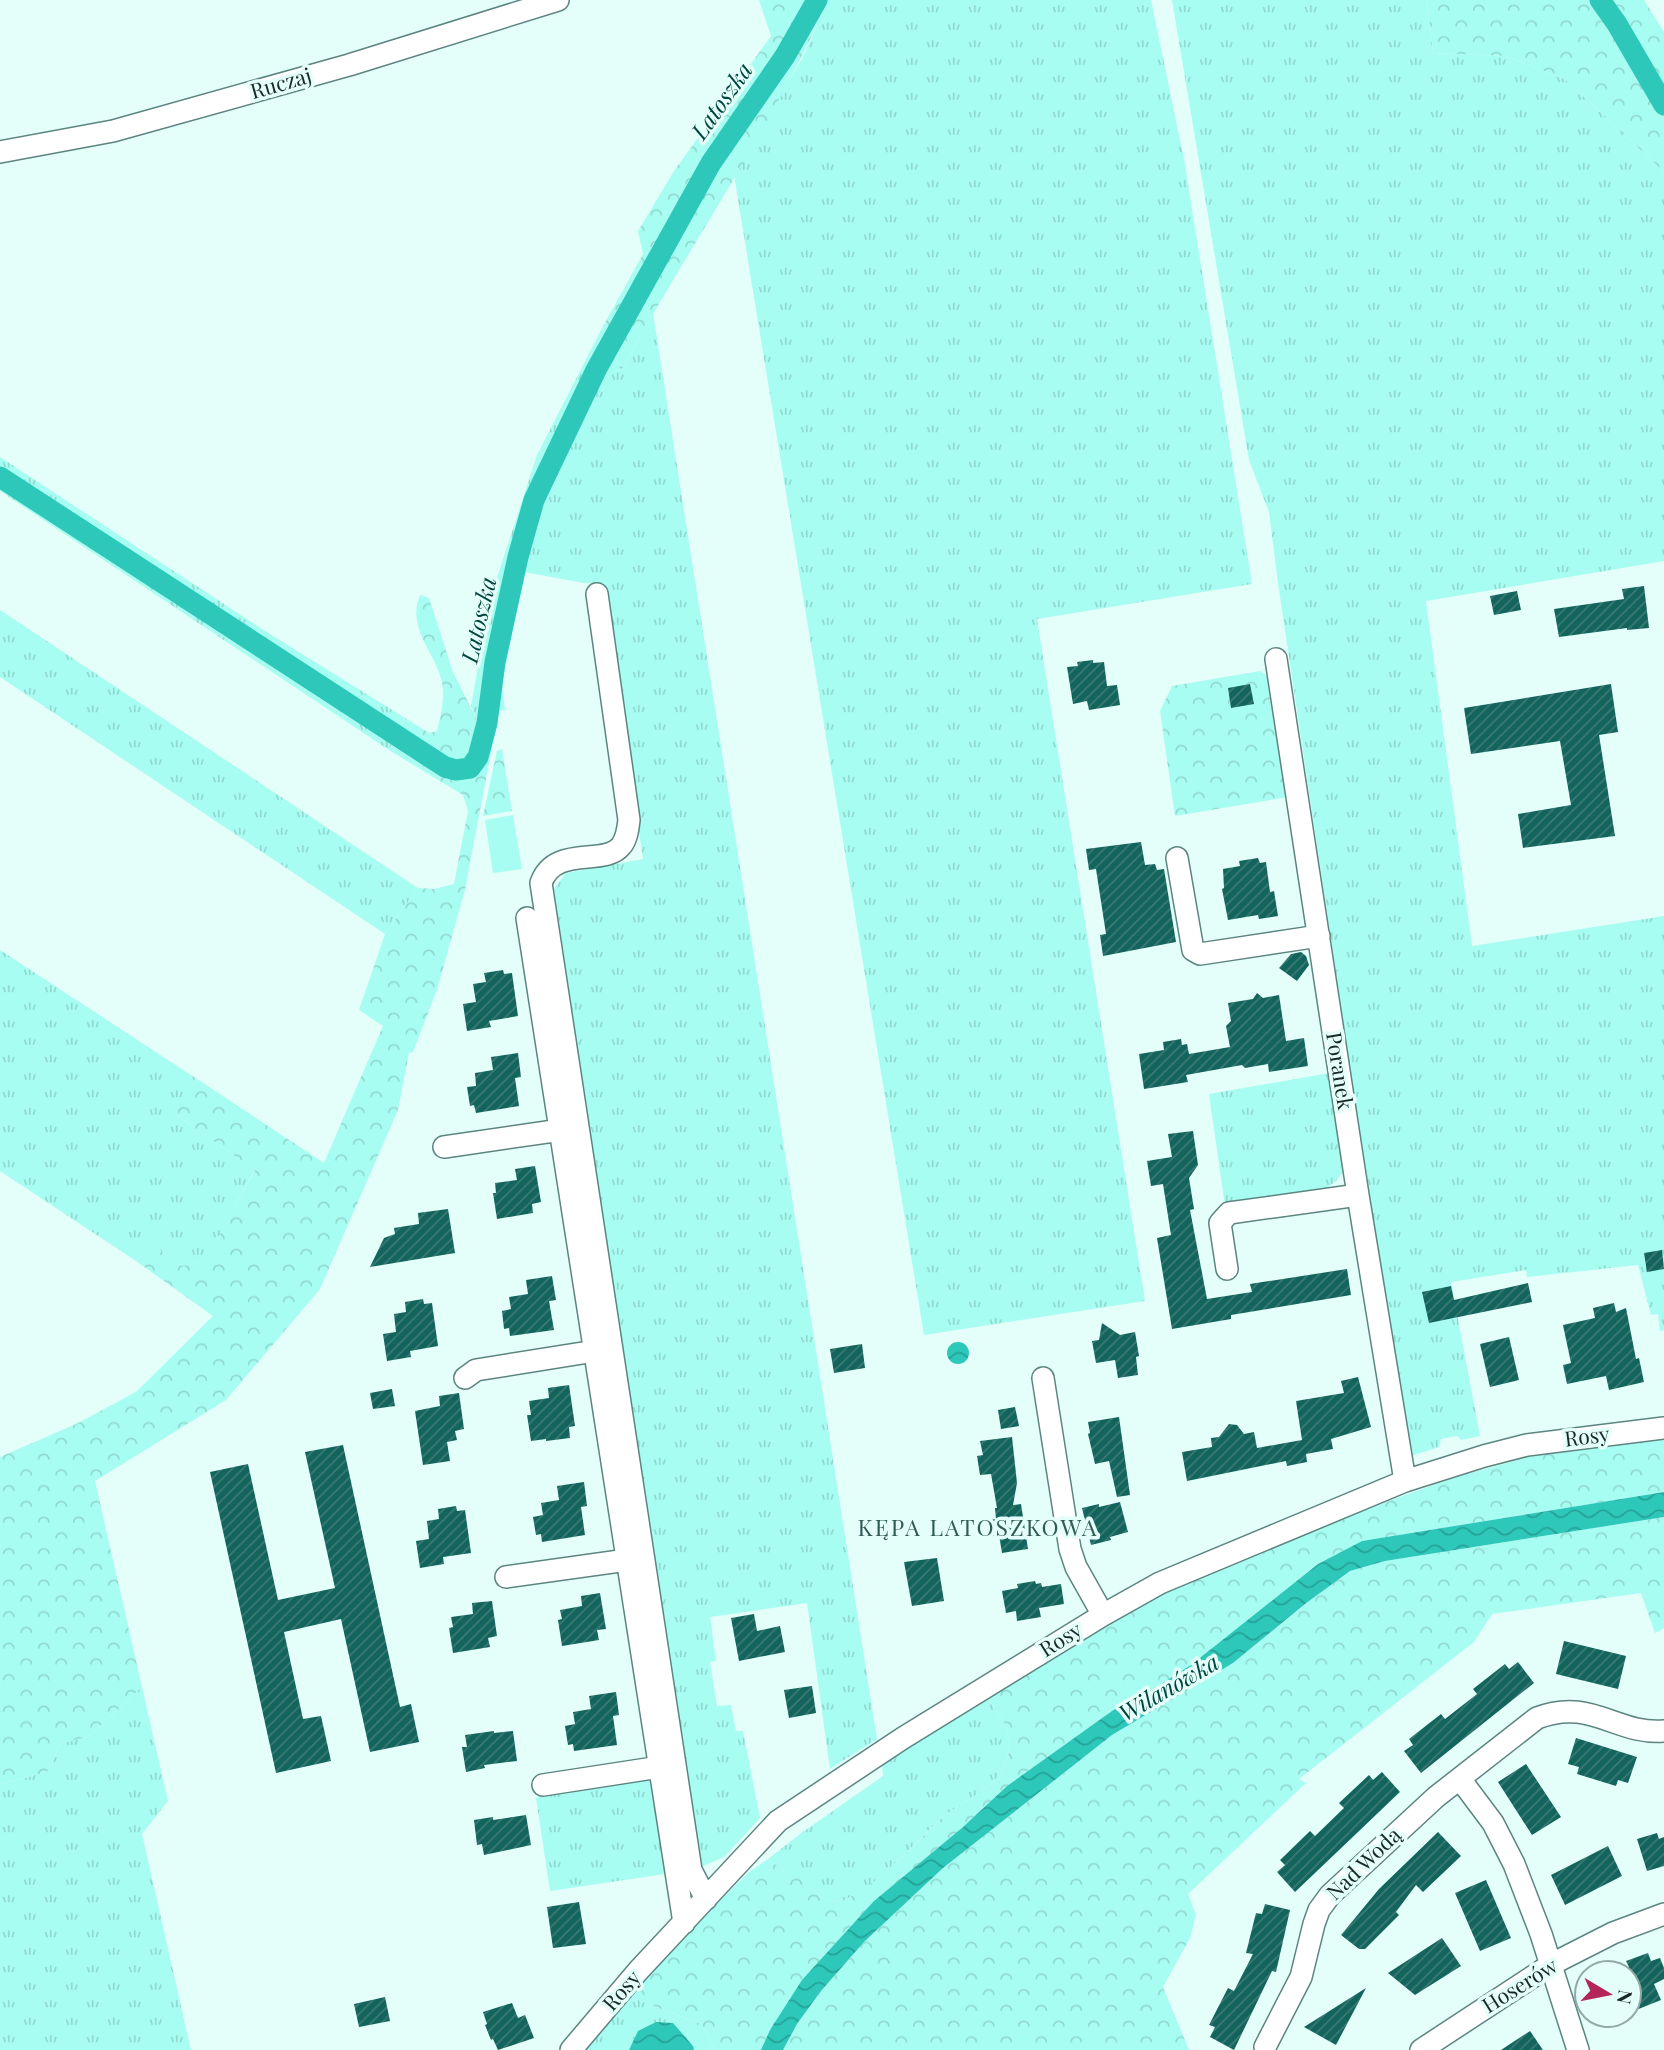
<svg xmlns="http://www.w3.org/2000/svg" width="1664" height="2050" font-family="'Playfair Display',serif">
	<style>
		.grass { fill: url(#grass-tufts) }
		.forest { fill: url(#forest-crowns) }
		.pitch { fill: #a8fdf2 }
		.water { fill: url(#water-waves) }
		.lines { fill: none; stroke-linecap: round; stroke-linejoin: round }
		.canal { stroke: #2dc8ba; stroke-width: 21 }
		.building { fill: url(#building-hatch) }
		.minor-casing { stroke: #5c8580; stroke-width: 24 }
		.minor { stroke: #fff; stroke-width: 21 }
		.labels { text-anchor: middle; stroke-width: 7; stroke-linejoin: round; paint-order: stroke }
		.street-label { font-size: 21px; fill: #182927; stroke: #e4fefa }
		.water-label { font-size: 23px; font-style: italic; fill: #00443e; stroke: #e4fefa }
		.neighbourhood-label { font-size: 23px; letter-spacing: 2px; fill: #325b55; stroke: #e4fefa }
	</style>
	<defs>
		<pattern id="grass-tufts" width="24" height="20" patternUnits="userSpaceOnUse" patternTransform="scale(1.75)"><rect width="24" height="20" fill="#a8fdf2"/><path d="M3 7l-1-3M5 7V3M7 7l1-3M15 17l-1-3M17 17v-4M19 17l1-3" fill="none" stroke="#90d9d0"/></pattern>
		<pattern id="forest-crowns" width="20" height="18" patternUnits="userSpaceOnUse" patternTransform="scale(1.75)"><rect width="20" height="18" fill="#a8fdf2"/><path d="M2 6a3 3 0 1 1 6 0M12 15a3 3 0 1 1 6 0" fill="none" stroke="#90d9d0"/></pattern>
		<pattern id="water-waves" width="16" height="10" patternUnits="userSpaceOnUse" patternTransform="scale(1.75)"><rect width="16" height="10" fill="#2dc8ba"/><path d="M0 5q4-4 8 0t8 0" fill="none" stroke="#25a297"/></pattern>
		<pattern id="building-hatch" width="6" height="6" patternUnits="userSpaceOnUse" patternTransform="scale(1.75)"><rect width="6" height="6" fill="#12645c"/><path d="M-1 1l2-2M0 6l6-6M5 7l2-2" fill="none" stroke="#3c7b74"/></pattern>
	</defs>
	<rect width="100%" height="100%" fill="#e4fefa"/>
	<path class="grass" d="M828 0H1151L1184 159 1252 584 1037 619 1145 1301 924 1335 734 175 803 57Z
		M1172 0H1427L1433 53 1505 56 1565 79 1664 172V561L1426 601 1472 946 1664 916V1330L1660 1331 1658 1314 1651 1315 1638 1265 1527 1277 1526 1270 1451 1282 1480 1436 1461 1440 1458 1436 1441 1439 1439 1447 1408 1457 1278 583 1269 512 1249 460Z
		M653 313 877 1739 830 1769 807 1603 710 1617 716 1661 710 1662 717 1706 731 1705 736 1731H743L760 1818 724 1857 701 1867 554 889 566 873 643 859 602 583H584L524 572 502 685 505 710 498 711 495 731 477 720 471 706 490 599 537 455 602 328 621 371Z
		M0 457 262 629 405 718 389 750 0 491Z
		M0 610 418 888 385 934 0 677Z
		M0 950 197 1079 176 1115 255 1169 205 1262 182 1266 151 1244 136 1261 0 1171Z
		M1330 1073 1343 1172 1336 1181 1319 1194 1225 1206 1209 1094Z
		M142 1687 168 1801 142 1834 191 2050H0V1784L47 1772 61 1743 88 1737Z
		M988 1699C1003 1718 1016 1738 1006 1762 996 1790 963 1800 942 1818 917 1839 871 1896 838 1901 816 1904 813 1881 796 1873 793 1872 788 1872 785 1871 779 1869 773 1863 768 1859L800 1834 883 1776 882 1764Z
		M651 1776 665 1874 550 1891 536 1798 551 1792Z
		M628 1996 701 2024 715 2050H585Z"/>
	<path class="forest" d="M759 0H828C772 130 688 247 621 371L602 328 643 254 638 231 674 171 771 36Z
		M1427 0H1644L1664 32V172L1565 79 1505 56 1433 53Z
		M420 595 429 598 453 672 477 720 495 731 465 890 437 990 413 1052 409 1053 398 1110 320 1289 226 1400 95 1481 142 1687 88 1737 61 1743 47 1772 0 1784V1457L76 1424 136 1392 213 1316 136 1261 151 1243 182 1266 204 1262 255 1170 175 1114 197 1079 324 1163 383 1026 359 1010 385 934 418 888 434 889 454 884 468 811 463 795 389 750 405 718 429 733 437 731C441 716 445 697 442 682 436 653 406 628 420 595Z
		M1260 671 1269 677 1288 797 1175 816 1160 711 1172 686Z
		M502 749 512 811 483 816 497 751Z
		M1664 1437V1492L1362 1541 1318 1564 1191 1665 1158 1686 1112 1711 1007 1786 963 1827 874 1901 770 2030 761 2050H715L701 2024 628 1996 695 1925 749 1872 768 1859 784 1871 805 1872C812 1887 818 1903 838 1901 870 1896 918 1839 942 1818 963 1800 996 1790 1006 1762 1016 1738 1003 1718 988 1699L1153 1597 1235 1561 1394 1499 1453 1478 1536 1455Z
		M1664 1517V1628L1655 1633 1641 1593 1492 1614 1474 1642 1299 1779 1306 1783 1188 1894 1196 1915 1190 1938 1163 1987 1189 2050H783L797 2024 821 1991 864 1942 943 1868 1112 1735 1233 1663 1305 1604 1350 1571 1385 1561Z"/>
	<path class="pitch" d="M513 815 522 869 493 873 485 820Z"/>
	<path class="water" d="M947 1353a11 11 0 1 1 22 0a11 11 0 1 1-22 0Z
		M1664 1492V1517L1385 1561 1350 1571 1305 1604 1233 1663 1112 1735 943 1868 864 1942 821 1991 797 2024 783 2050H761L770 2030 802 1980 874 1901 963 1827 1007 1786 1112 1711 1158 1686 1191 1665 1318 1564 1362 1541Z
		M656 2022 673 2023 693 2046 694 2050H629L638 2031Z"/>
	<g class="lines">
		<path class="canal" d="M1600 0 1617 24 1664 105
			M0 477 445 767 456 770 470 768 478 757 487 723 495 662 518 557 534 500 596 370 711 163 785 56 817 0"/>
	</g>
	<path class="building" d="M1644 586 1649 628 1627 630V628L1559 637 1554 609 1624 599 1622 589Z
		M1517 591 1521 610 1494 615 1490 596Z
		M1093 660V663L1104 662 1107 686 1117 685 1120 705 1089 710 1087 701 1073 704 1067 667 1078 666 1077 662Z
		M1250 684 1254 704 1231 708 1228 688Z
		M1611 684 1618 732 1599 735 1615 836 1523 848 1518 814 1571 805 1560 741 1471 754 1464 708Z
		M1141 842 1145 865 1155 864 1157 870 1164 869 1176 942 1103 956 1100 935 1106 934 1096 869 1089 870 1086 849Z
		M1258 858 1260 863 1266 862 1270 892 1274 891 1278 916 1259 919 1258 915 1228 920 1222 889 1224 888 1223 869 1240 866 1239 861Z
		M1301 952 1306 956 1309 965 1297 981 1279 968 1291 954Z
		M503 970 504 974 512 973 518 1016 489 1021 491 1027 467 1031 463 1004 476 1002 473 984 486 982 484 973Z
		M1257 993 1263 998 1279 995 1286 1041 1304 1038 1308 1066 1269 1072 1268 1064 1245 1068 1242 1065 1186 1075 1188 1082 1144 1089 1139 1054 1164 1050 1163 1042 1181 1039 1182 1045 1187 1044 1189 1054 1230 1047 1226 1026 1231 1021 1228 1003 1253 999Z
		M518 1053 521 1077 515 1078 519 1106 476 1113 474 1105 470 1106 467 1087 476 1086 475 1073 493 1070 491 1057Z
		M1193 1131 1198 1165 1189 1178 1194 1209 1190 1210 1207 1299 1252 1292 1250 1284 1347 1269 1351 1295 1231 1315V1319L1172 1329 1157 1238 1171 1235 1163 1184 1151 1186 1147 1161 1172 1157 1168 1134Z
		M535 1166 541 1202 532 1204 533 1213 497 1219 493 1193H496L495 1183 517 1180 515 1169Z
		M448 1209 455 1253 370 1267 384 1238 395 1234 394 1228 419 1224 418 1213Z
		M1662 1250 1664 1269 1647 1272 1644 1253Z
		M552 1276 556 1300 549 1301 554 1330 510 1336 509 1328 504 1329 502 1311 511 1309 509 1297 528 1294 526 1280Z
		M1528 1283 1532 1302 1429 1323 1422 1292 1451 1286 1454 1300Z
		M423 1299 424 1304 432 1303 438 1346 410 1351 411 1357 387 1361 383 1334 396 1332 394 1314 406 1312 405 1302Z
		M1614 1303 1616 1312 1626 1308 1636 1359 1639 1358 1644 1382 1609 1390 1606 1376 1567 1384 1563 1365 1571 1363 1563 1325 1595 1318 1593 1308Z
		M1102 1323 1120 1335 1135 1332 1139 1356 1136 1357 1138 1375 1118 1378 1115 1360 1096 1363 1092 1341 1099 1340Z
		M1509 1337 1519 1380 1490 1387 1480 1344Z
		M862 1344 865 1368 834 1373 830 1349Z
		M1358 1377 1371 1427 1331 1439 1333 1449 1306 1454 1307 1462 1287 1466 1286 1461 1187 1481 1182 1452 1212 1447 1211 1438 1219 1437 1229 1424 1237 1425 1244 1434 1254 1432 1257 1448 1302 1440 1296 1401 1344 1393 1341 1381Z
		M569 1385 575 1426 569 1427 570 1438 546 1441V1439L531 1441 527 1415H531L529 1401 549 1398 548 1388Z
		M392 1389 395 1406 373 1409 370 1393Z
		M459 1393 464 1429 455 1431 457 1440 447 1442 450 1461 423 1465 415 1411 440 1406 439 1396Z
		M1015 1407 1019 1426 1001 1429 998 1410Z
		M1119 1417 1130 1495 1117 1497 1109 1461 1095 1464 1088 1434 1090 1433 1088 1422Z
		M1012 1437 1017 1483 1013 1505 1021 1504 1028 1549 1002 1553 999 1535 992 1536 990 1520 996 1519 995 1508H997L991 1474 980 1475 977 1456 983 1455 980 1441Z
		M343 1445 400 1707 411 1704 419 1742 370 1752 341 1619 284 1632 303 1719 321 1716 331 1761 276 1773 210 1472 248 1464 278 1600 335 1588 305 1452Z
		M584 1482 587 1506 581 1507 585 1535 542 1542 541 1534 536 1535 533 1517 543 1515 541 1503 559 1500 557 1486Z
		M1120 1502 1128 1532 1110 1537 1111 1540 1091 1545 1082 1508 1099 1504V1507Z
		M456 1506 457 1511 465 1510 471 1553 443 1557 444 1564 420 1568 416 1541 429 1539 427 1521 439 1519 438 1509Z
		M937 1558 944 1601 912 1606 904 1562Z
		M1035 1581 1036 1584 1041 1583 1042 1587 1061 1584 1064 1604 1039 1608 1041 1617 1017 1621 1016 1611 1006 1613 1002 1591 1018 1588 1017 1584Z
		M600 1593 606 1629 597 1630 599 1640 562 1646 558 1620 562 1619 560 1610 582 1606 581 1596Z
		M492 1601 497 1636 488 1638 490 1647 453 1653 449 1628 453 1627 451 1617 473 1614 472 1603Z
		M754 1614 757 1631 780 1626 785 1652 739 1661 731 1618Z
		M1564 1641 1626 1656 1618 1689 1556 1674Z
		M1518 1662 1534 1683 1421 1773 1404 1751 1413 1745 1409 1739 1441 1714 1445 1719 1477 1694 1473 1689 1505 1664 1509 1669Z
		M812 1686 816 1713 789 1718 784 1690Z
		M616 1692 619 1715 613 1716 617 1745 574 1751 573 1744 568 1745 565 1726 575 1724 573 1712 591 1709 589 1696Z
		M494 1731V1733L513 1731 517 1761 484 1765 485 1768 466 1772 462 1747H467L465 1735Z
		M1576 1738 1637 1757 1628 1783 1618 1780 1616 1786 1577 1774 1579 1767 1568 1764Z
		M1526 1764 1561 1817 1532 1835 1498 1782Z
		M1382 1772 1400 1792 1295 1892 1277 1872 1285 1865 1280 1860 1310 1831 1315 1836 1344 1808 1339 1803 1369 1775 1373 1780Z
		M526 1815 531 1845 484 1855 482 1844 477 1845 474 1820 493 1817V1820Z
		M1438 1832 1461 1856 1423 1892 1416 1885 1396 1912 1399 1915 1365 1949H1359L1341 1935 1379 1889Z
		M1657 1833 1659 1839 1664 1837V1866L1647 1871 1637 1839Z
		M1608 1846 1622 1876 1565 1905 1551 1875Z
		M1486 1880 1511 1938 1480 1951 1455 1893Z
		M579 1902 586 1944 553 1948 547 1907Z
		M1265 1904 1290 1910 1276 1972 1272 1971 1234 2050 1210 2037 1215 2027 1209 2025 1228 1988 1234 1991 1253 1954 1246 1953 1256 1913 1262 1914Z
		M1442 1938 1461 1966 1415 1995 1388 1973Z
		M1648 1953 1651 1961 1660 1958 1664 1968V1979L1654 1984 1661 2000 1636 2010 1629 1993V1967L1626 1961Z
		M1366 1988 1336 2045 1304 2027Z
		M385 1997 390 2021 359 2027 354 2004Z
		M512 2003 518 2018 525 2015 534 2038 498 2050 493 2039 491 2040 485 2025 487 2024 483 2012Z
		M1530 2031 1543 2050H1501Z"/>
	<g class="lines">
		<g class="minor-casing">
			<path id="minor" d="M0 152 113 131 349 65 558 0
				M597 594 629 820C628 828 627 839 621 846 604 867 555 844 541 883L691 1870 706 1899
				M1276 659 1358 1195 1405 1481
				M1177 858 1193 950 1200 954 1319 936
				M527 918 684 1923
				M444 1147 561 1130
				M1227 1269 1220 1223 1229 1213 1358 1195
				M465 1378 476 1370 595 1351
				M1043 1378 1070 1549 1076 1567 1103 1615
				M506 1577 627 1560
				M1460 1779 1493 1823 1514 1864 1541 1934 1578 2050
				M543 1785 660 1767
				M1265 2047 1301 1977 1314 1924 1319 1910 1330 1895 1436 1797 1537 1718C1591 1697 1616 1735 1664 1731
				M571 2050 638 1971 778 1821 903 1738 1103 1615 1160 1583 1405 1481 1484 1456 1527 1445 1664 1428
				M1421 2050 1552 1964 1613 1933 1664 1914"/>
		</g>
		<use href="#minor" class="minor"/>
	</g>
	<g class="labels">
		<g class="street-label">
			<text transform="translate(281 84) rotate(-16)" y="7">Ruczaj</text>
			<text transform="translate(1339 1071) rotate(81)" y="7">Poranek</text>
			<text transform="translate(1587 1437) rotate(-7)" y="7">Rosy</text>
			<text transform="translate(1061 1640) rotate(-32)" y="7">Rosy</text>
			<text transform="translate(1364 1864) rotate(-44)" y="7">Nad Wodą</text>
			<text transform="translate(1520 1986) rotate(-32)" y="7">Hoserów</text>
			<text transform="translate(622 1991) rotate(-49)" y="7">Rosy</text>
		</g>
		<g class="water-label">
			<text transform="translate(722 101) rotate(-55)" y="8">Latoszka</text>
			<text transform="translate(479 620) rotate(-77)" y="8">Latoszka</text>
			<text transform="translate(1169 1688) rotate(-30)" y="8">Wilanówka</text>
		</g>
		<g class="neighbourhood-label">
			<text x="978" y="1536">KĘPA LATOSZKOWA</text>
		</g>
	</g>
	<g transform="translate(1608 1994) rotate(100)"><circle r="33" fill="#e4fefa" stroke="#92a9a6" stroke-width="2"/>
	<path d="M0-5L12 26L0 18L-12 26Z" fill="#b42558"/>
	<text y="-10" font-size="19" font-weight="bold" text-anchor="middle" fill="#182927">N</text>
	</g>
</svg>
